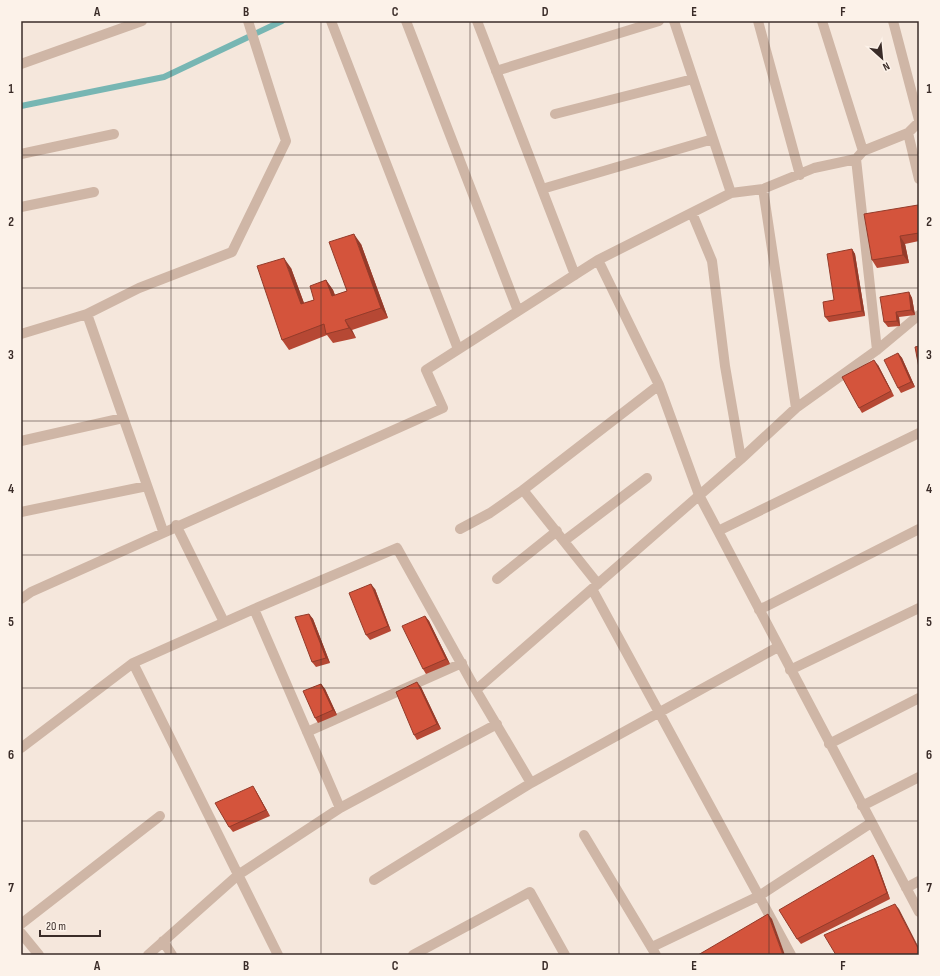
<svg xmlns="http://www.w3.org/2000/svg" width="940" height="976" font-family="'Sofia Sans Condensed',sans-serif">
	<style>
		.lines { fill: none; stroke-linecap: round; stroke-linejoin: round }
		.stream { stroke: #77b6b3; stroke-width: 6 }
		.street { stroke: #cfb6a6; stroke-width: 10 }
		.wall { fill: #b64834 }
		.shaded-wall { fill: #943b2a }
		.building { fill: #d4543c; stroke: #943b2a }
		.grid { fill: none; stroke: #3a2c28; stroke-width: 1; stroke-opacity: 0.55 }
		.neatline { fill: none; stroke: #3a2c28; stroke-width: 1.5 }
		.grid-label { font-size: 13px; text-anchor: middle; font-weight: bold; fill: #3a2c28 }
	</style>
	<rect width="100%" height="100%" fill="#f5e7dc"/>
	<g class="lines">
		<path class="stream" d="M21 106 164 77 282 21"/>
		<path class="street" d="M331 21 458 349
			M406 21 518 311
			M477 21 575 275
			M674 21 731 193
			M758 21 800 175
			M822 21 863 151
			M893 21 919 120
			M21 64 142 21
			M496 71 659 21
			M555 114 693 79
			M908 133 919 179
			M21 154 114 134
			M856 159 877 350
			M542 189 713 139
			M763 189 796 408
			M21 207 94 192
			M692 213 712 261 725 366 741 459
			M598 260 659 385 699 495 919 912
			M87 314 163 531
			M21 334 87 314 139 288 232 252 286 141 248 21
			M21 441 123 418
			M21 512 147 486
			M176 525 224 622
			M460 529 490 513 523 490
			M718 531 919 433
			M564 541 647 478
			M497 579 557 531
			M598 584 523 490 659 385
			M592 589 791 955
			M21 599 31 592 443 408 426 370 598 260 731 193 763 189 814 168 856 159 863 151 908 133 919 122
			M254 609 340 808
			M759 610 919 529
			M133 663 278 955
			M790 670 919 608
			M476 690 741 459 796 408 877 350 919 315
			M307 732 462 663
			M829 744 919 698
			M21 748 133 663 254 609 397 548 476 690 531 783
			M862 806 919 777
			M584 835 656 955
			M374 880 531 783 778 647
			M906 888 919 881
			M21 924 160 816
			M21 933 39 955
			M163 941 172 955
			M652 947 759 896 871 823
			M148 955 238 875 340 808 497 724
			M413 955 530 892 565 955"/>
	</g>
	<path class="wall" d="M919 207V241L905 244 909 263 877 268 872 260Z
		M361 244 388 318 352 330 356 338 333 343 327 335 289 350 282 340 291 268 304 303 314 300 326 280 333 290 335 295 347 291Z
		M852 249 855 254 865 316 829 322 825 317 834 300Z
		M909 292 912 298 915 315 899 317 900 326 888 327 884 322Z
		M898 353 902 358 915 387 901 393 898 388Z
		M878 365 894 396 862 413 859 408Z
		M375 589 391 631 370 640 366 635Z
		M309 614 313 619 330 663 316 667 312 662Z
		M425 616 429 621 450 664 426 674 423 669Z
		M321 684 325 689 337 715 318 723 315 718Z
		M421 687 441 729 417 740 414 735Z
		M256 791 270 816 233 832 229 827Z
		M873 855 876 860 890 899 801 944 797 939Z"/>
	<path class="shaded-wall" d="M354 234 361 244 388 318 381 308Z
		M900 236 905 244 909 263 903 255Z
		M852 249 855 254 865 316 862 311Z
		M284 258 291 268 308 314 301 304Z
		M326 280 333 290 339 306 332 296Z
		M909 292 912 298 915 315 911 310Z
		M896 312 899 317 900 326 897 321Z
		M345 320 352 330 356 338 349 328Z
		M898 353 902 358 915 387 911 382Z
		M874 360 878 365 894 396 891 391Z
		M371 584 375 589 391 631 388 626Z
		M309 614 313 619 330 663 326 658Z
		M425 616 429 621 450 664 446 659Z
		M417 682 421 687 441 729 437 724Z
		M321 684 325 689 337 715 333 710Z
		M253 786 256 791 270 816 266 810Z
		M873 855 876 860 890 899 887 893Z
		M895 904 899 909 919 948V950Z
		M768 914 772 919 785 955H783Z"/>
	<path class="building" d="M918 205 919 211V233L900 236 903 255 872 260 864 214Z
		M354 234 381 308 345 320 349 328 326 334 324 324 282 340 257 266 284 258 301 304 314 300 310 286 326 280 332 296 347 291 329 242Z
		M852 249 862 311 825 317 823 302 834 300 827 254Z
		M909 292 911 310 896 312 897 321 884 322 880 297Z
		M919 346V368L915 347Z
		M898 353 911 382 898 388 884 360Z
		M874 360 891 391 859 408 842 377Z
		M371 584 388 626 366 635 349 593Z
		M309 614 326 658 312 662 295 617Z
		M425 616 446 659 423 669 402 626Z
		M417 682 437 724 414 735 396 692Z
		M321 684 333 710 315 718 303 691Z
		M253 786 266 810 229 827 215 803Z
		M873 855 887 893 797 939 779 910Z
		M895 904 919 950V955H836L824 935Z
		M768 914 783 955H698Z"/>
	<path class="grid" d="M171 21V955M321 21V955M470 21V955M619 21V955M769 21V955M21 155H919M21 288H919M21 421H919M21 555H919M21 688H919M21 821H919"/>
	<rect width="940" height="976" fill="none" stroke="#fcf2e9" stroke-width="44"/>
	<g transform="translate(882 58) rotate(153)" stroke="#fcf2e9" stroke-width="3" paint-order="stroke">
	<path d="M0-3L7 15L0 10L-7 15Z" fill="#3a2c28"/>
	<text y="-6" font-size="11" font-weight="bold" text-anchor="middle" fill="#3a2c28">N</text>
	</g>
	<path d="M40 930v6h60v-6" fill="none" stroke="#3a2c28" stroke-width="2"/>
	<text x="46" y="930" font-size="12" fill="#3a2c28" stroke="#fcf2e9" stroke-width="3" paint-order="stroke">20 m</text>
	<rect x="22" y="22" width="896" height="932" class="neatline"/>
	<g class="grid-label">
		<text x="97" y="16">A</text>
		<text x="246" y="16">B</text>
		<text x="395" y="16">C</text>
		<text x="545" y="16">D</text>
		<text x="694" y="16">E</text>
		<text x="843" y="16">F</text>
		<text x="11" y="93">1</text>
		<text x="929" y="93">1</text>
		<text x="11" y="226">2</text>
		<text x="929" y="226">2</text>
		<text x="11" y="359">3</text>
		<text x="929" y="359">3</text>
		<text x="11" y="493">4</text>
		<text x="929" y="493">4</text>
		<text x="11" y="626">5</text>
		<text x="929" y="626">5</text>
		<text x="11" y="759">6</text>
		<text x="929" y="759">6</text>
		<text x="11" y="892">7</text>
		<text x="929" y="892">7</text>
		<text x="97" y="970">A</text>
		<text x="246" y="970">B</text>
		<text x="395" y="970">C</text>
		<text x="545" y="970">D</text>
		<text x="694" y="970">E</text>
		<text x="843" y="970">F</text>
	</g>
</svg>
